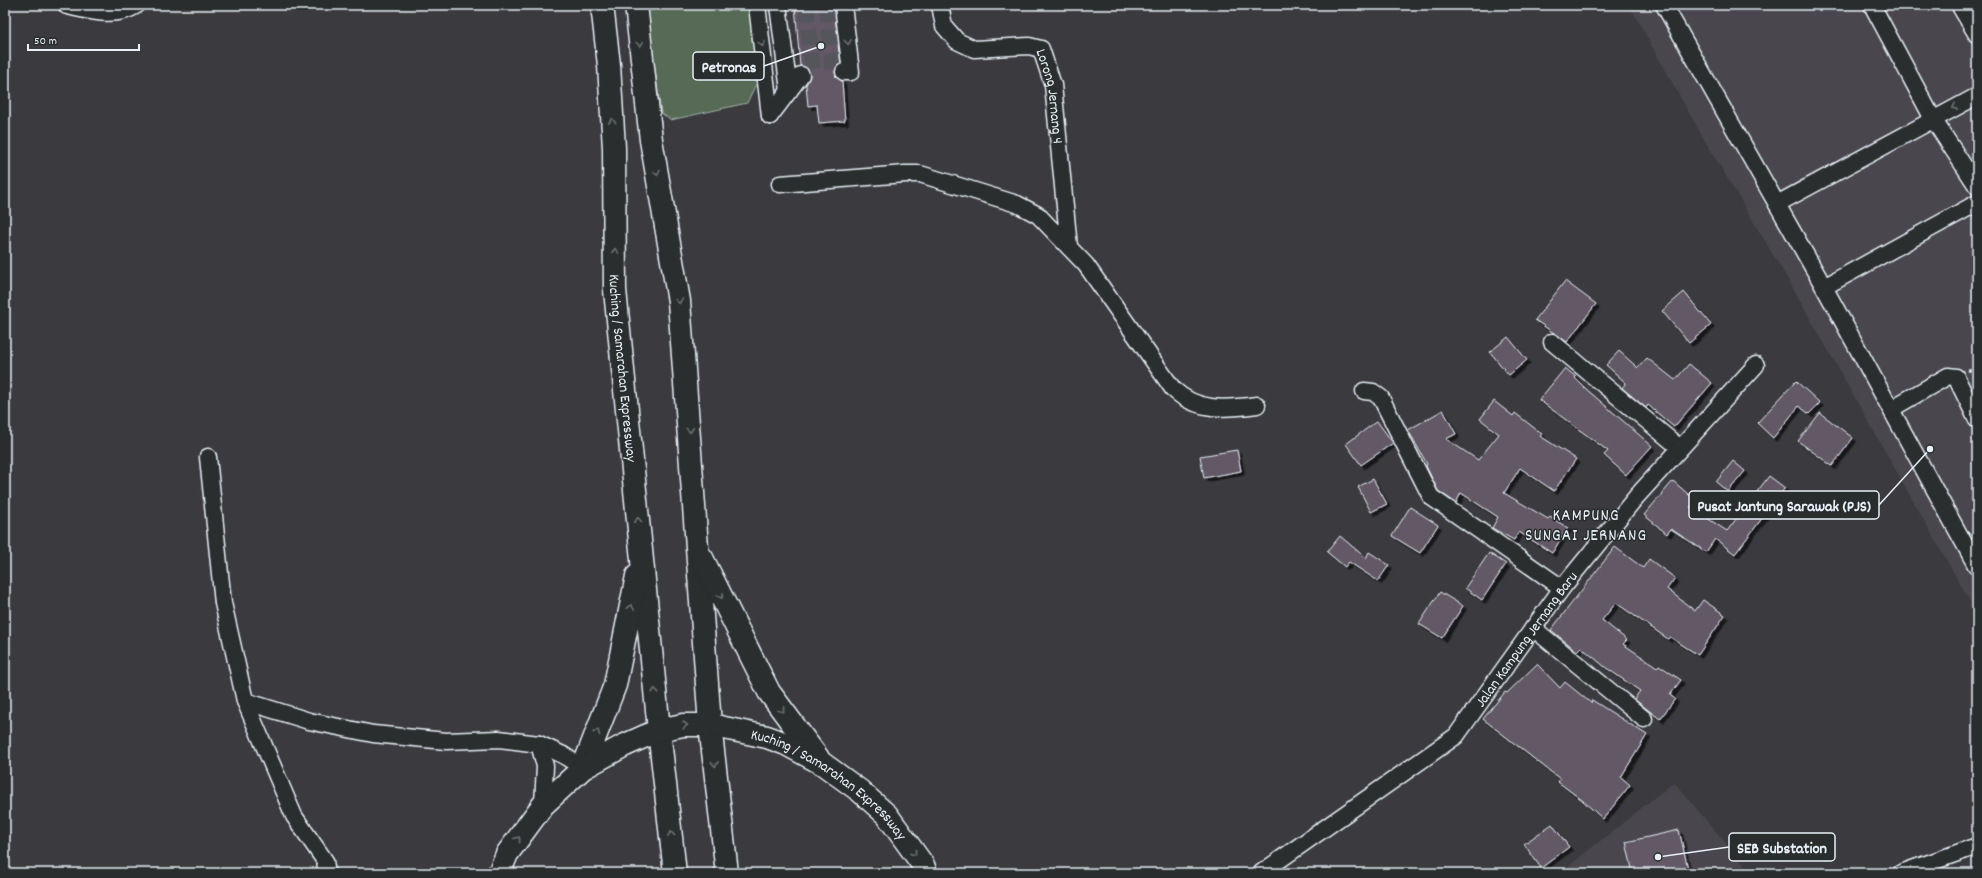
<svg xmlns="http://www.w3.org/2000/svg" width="1982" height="878" font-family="Dekko,sans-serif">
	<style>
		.built { fill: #4a464e }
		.green { fill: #566b56; stroke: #9faea7 }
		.building { fill: #635866; stroke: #e8f1f8; filter: url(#shadow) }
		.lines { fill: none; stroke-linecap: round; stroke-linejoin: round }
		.minor-tunnel { stroke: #55555b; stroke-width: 16; stroke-dasharray: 16 8; stroke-linecap: butt }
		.minor-casing { stroke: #e8f1f8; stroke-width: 19 }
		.highway-casing { stroke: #e8f1f8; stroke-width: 25 }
		.path { stroke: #e8f1f8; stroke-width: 2.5; stroke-dasharray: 3 3; stroke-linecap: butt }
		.minor { stroke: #2a2d2e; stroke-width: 16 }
		.highway { stroke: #2a2d2e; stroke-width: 22 }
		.oneway { stroke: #6c7275 }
		.labels { text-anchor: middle; stroke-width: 3; stroke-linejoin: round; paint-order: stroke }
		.street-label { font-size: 15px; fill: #e8f1f8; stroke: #2a2d2e }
		.quarter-label { font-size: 17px; letter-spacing: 1px; fill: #e8f1f8; stroke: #2a2d2e }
		.leader { fill: none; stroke: #e8f1f8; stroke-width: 1.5 }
		.callout-dot { fill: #e8f1f8; stroke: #2a2d2e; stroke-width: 1.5 }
		.callout { fill: #2a2d2e; stroke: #e8f1f8; stroke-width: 1.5 }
		.callout-label { font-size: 16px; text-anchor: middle; font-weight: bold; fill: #e8f1f8 }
	</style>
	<defs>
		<filter id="shadow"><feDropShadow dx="3.5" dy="3.5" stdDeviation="0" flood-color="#0009"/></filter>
	</defs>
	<rect width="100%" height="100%" fill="#3b3a3f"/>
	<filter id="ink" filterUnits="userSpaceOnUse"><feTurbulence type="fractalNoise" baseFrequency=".025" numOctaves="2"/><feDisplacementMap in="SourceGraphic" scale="8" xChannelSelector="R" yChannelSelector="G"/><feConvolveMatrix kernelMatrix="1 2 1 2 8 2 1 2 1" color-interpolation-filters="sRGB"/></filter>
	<g filter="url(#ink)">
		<path class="built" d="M1629 5H1977V614L1790 283 1702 136Z
			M1674 782 1751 873H1560Z"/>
		<path class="green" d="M646 5H749L757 82 747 103 671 120 661 113Z"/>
		<path class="building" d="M795 5H834L840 63 836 67 835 72 836 77 842 81 845 121 819 123 817 105 808 106 806 85 810 76 807 68 800 66Z
			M1565 281 1596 304 1567 342 1535 320Z
			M1684 292 1711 325 1689 343 1662 311Z
			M1508 337 1527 360 1509 375 1490 352Z
			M1619 351 1638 368 1647 358 1675 380 1689 364 1712 383 1674 427 1648 405 1646 408 1622 388 1626 383 1606 365Z
			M1565 368 1576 377 1575 378 1585 388 1652 446 1626 475 1604 455 1608 451 1539 400Z
			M1796 381 1820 403 1809 414 1799 406 1773 438 1757 423Z
			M1494 401 1513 416 1515 413 1542 434 1540 436 1576 459 1554 491 1520 468 1504 493 1548 519 1550 517 1568 528 1552 553 1519 532 1514 540 1492 528 1498 517 1461 493 1456 503 1438 491 1426 466 1427 464 1408 430 1443 410 1456 434 1446 439 1478 460 1499 434 1480 419Z
			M1820 413 1853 438 1832 466 1798 441Z
			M1377 421 1393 443 1361 465 1346 444Z
			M1237 450 1241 471 1204 478 1200 456Z
			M1733 461 1745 471 1728 492 1716 482Z
			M1769 476 1785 488 1735 554 1715 539 1706 552 1671 529 1667 534 1644 515 1673 481 1696 501 1690 507 1727 531Z
			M1373 479 1387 504 1371 512 1358 487Z
			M1410 507 1438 525 1420 553 1392 536Z
			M1340 536 1366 558 1369 552 1389 565 1378 581 1349 562 1345 567 1327 552Z
			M1615 547 1643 568 1649 559 1675 578 1667 589 1695 611 1703 600 1725 615 1698 655 1670 637 1668 639 1616 603 1602 620 1627 640 1623 644 1657 667 1659 665 1681 680 1670 695 1675 699 1660 719 1634 699 1640 691 1605 667 1581 647 1577 651 1551 630Z
			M1489 553 1506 564 1482 600 1465 588Z
			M1440 592 1463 606 1442 638 1419 624Z
			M1537 664 1560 688 1565 682 1591 703 1592 700 1647 735 1621 777 1630 785 1603 819 1582 800 1558 782 1560 779 1483 719 1505 692 1507 693Z
			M1552 824 1569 847 1541 868 1524 844Z
			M1679 830 1689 873H1633L1626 842Z"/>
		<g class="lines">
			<path class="minor-tunnel" d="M806 5 813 74
				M827 5 833 73"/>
			<g class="minor-casing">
				<g id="minor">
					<path d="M757 5 770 116"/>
					<path d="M778 5 789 91"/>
					<path d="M843 5 851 72H844"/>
					<path id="s1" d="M940 5 944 26 957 41 974 49 1029 46 1041 49 1053 85 1069 247"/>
					<path d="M1664 5 1824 287 1977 567"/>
					<path d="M1872 5 1933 119 1977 186"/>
					<path d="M1961 5V8L1977 35"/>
					<path d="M67 6C91 11 115 19 137 5"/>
					<path d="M770 116 801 75"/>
					<path d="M780 184 905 174H920L1017 204 1038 215 1086 265 1173 389C1197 412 1226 409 1257 405"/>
					<path d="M1777 204 1977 96"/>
					<path d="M1824 287 1977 203"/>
					<path d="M1552 342 1680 448"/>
					<path d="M1364 391 1373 392 1381 398 1431 497 1562 588"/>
					<path d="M1891 409 1948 376 1956 377 1977 420"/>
					<path d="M208 457 223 603 245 701 294 816 325 861 327 873"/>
					<path d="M1533 628 1644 719"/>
					<path d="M245 701 309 721 373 734 446 741 499 739 539 744 563 755 583 768"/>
					<path d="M539 744 545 766 543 805"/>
					<path id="s2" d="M1261 873 1456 736 1562 588 1637 496 1756 365"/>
					<path d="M1901 873 1977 846"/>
				</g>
			</g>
			<g class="highway-casing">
				<g id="highway">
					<path id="s3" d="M602 5 609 65 614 148 615 290 659 730 675 873"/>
					<path d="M636 5 651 140 679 301 710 725 727 873"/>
					<path d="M702 558 769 692 818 758"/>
					<path d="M583 768 615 685 637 576"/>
					<path id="s4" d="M499 873 507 854 543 805 583 768 623 746 659 730 683 725H710L767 737 786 744 823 764 860 791 887 815 923 865 926 873"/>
				</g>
			</g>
			<path class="path" d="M1968 371 1977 367"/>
			<use href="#minor" class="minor"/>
			<use href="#highway" class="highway"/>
		</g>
		<defs><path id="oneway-chevron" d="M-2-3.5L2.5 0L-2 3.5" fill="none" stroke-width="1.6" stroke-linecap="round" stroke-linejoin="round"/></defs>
		<g class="oneway">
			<use href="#oneway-chevron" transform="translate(848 42) rotate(83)"/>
			<use href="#oneway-chevron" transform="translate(640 44) rotate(83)"/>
			<use href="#oneway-chevron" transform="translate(762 44) rotate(83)"/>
			<use href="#oneway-chevron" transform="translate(1955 107) rotate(152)"/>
			<use href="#oneway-chevron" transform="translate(612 121) rotate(-93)"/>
			<use href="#oneway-chevron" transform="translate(657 173) rotate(80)"/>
			<use href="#oneway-chevron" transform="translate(615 251) rotate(-91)"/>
			<use href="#oneway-chevron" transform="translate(679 301) rotate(83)"/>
			<use href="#oneway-chevron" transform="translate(690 430) rotate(85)"/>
			<use href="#oneway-chevron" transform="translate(638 520) rotate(-95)"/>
			<use href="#oneway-chevron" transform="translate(721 596) rotate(64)"/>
			<use href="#oneway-chevron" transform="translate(631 607) rotate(-79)"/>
			<use href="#oneway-chevron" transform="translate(655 691) rotate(-96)"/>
			<use href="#oneway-chevron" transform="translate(782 710) rotate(54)"/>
			<use href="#oneway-chevron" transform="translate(685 725) rotate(-4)"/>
			<use href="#oneway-chevron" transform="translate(597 732) rotate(-68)"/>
			<use href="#oneway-chevron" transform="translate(715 764) rotate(83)"/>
			<use href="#oneway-chevron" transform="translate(671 834) rotate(-96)"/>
			<use href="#oneway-chevron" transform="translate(518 839) rotate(-54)"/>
			<use href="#oneway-chevron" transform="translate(914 853) rotate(54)"/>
		</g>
	</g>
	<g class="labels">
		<g class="street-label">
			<text dy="5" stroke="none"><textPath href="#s1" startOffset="176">Lorong Jernang 4</textPath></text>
			<text dy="5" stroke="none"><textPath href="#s3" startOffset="364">Kuching / Samarahan Expressway</textPath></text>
			<text dy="5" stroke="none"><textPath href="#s2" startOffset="358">Jalan Kampung Jernang Baru</textPath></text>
			<text dy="5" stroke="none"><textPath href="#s4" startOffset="409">Kuching / Samarahan Expressway</textPath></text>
		</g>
		<g class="quarter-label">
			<text x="1586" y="520">KAMPUNG<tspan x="1586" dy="20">SUNGAI JERNANG</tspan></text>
		</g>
	</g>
	<path class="leader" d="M821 46L764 66M1930 449L1879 505M1658 857L1729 847"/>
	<g class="callout-dot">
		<circle cx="821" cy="46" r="4"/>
		<circle cx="1930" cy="449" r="4"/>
		<circle cx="1658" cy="857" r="4"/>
	</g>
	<g class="callout">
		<rect x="693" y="52" width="71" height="28" rx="4"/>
		<rect x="1689" y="491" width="190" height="28" rx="4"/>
		<rect x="1729" y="833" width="106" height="28" rx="4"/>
	</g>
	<g class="callout-label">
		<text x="729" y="72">Petronas</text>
		<text x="1784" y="511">Pusat Jantung Sarawak (PJS)</text>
		<text x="1782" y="853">SEB Substation</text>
	</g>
	<rect width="1982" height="878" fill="none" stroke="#2a2d2e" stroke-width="20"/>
	<rect x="10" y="10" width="1962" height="858" fill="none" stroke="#e8f1f8" stroke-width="1.5" filter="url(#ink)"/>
	<path d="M28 44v6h111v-6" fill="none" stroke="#e8f1f8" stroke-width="2"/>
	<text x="34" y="44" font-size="12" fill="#e8f1f8" stroke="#2a2d2e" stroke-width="3" paint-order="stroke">50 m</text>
</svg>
